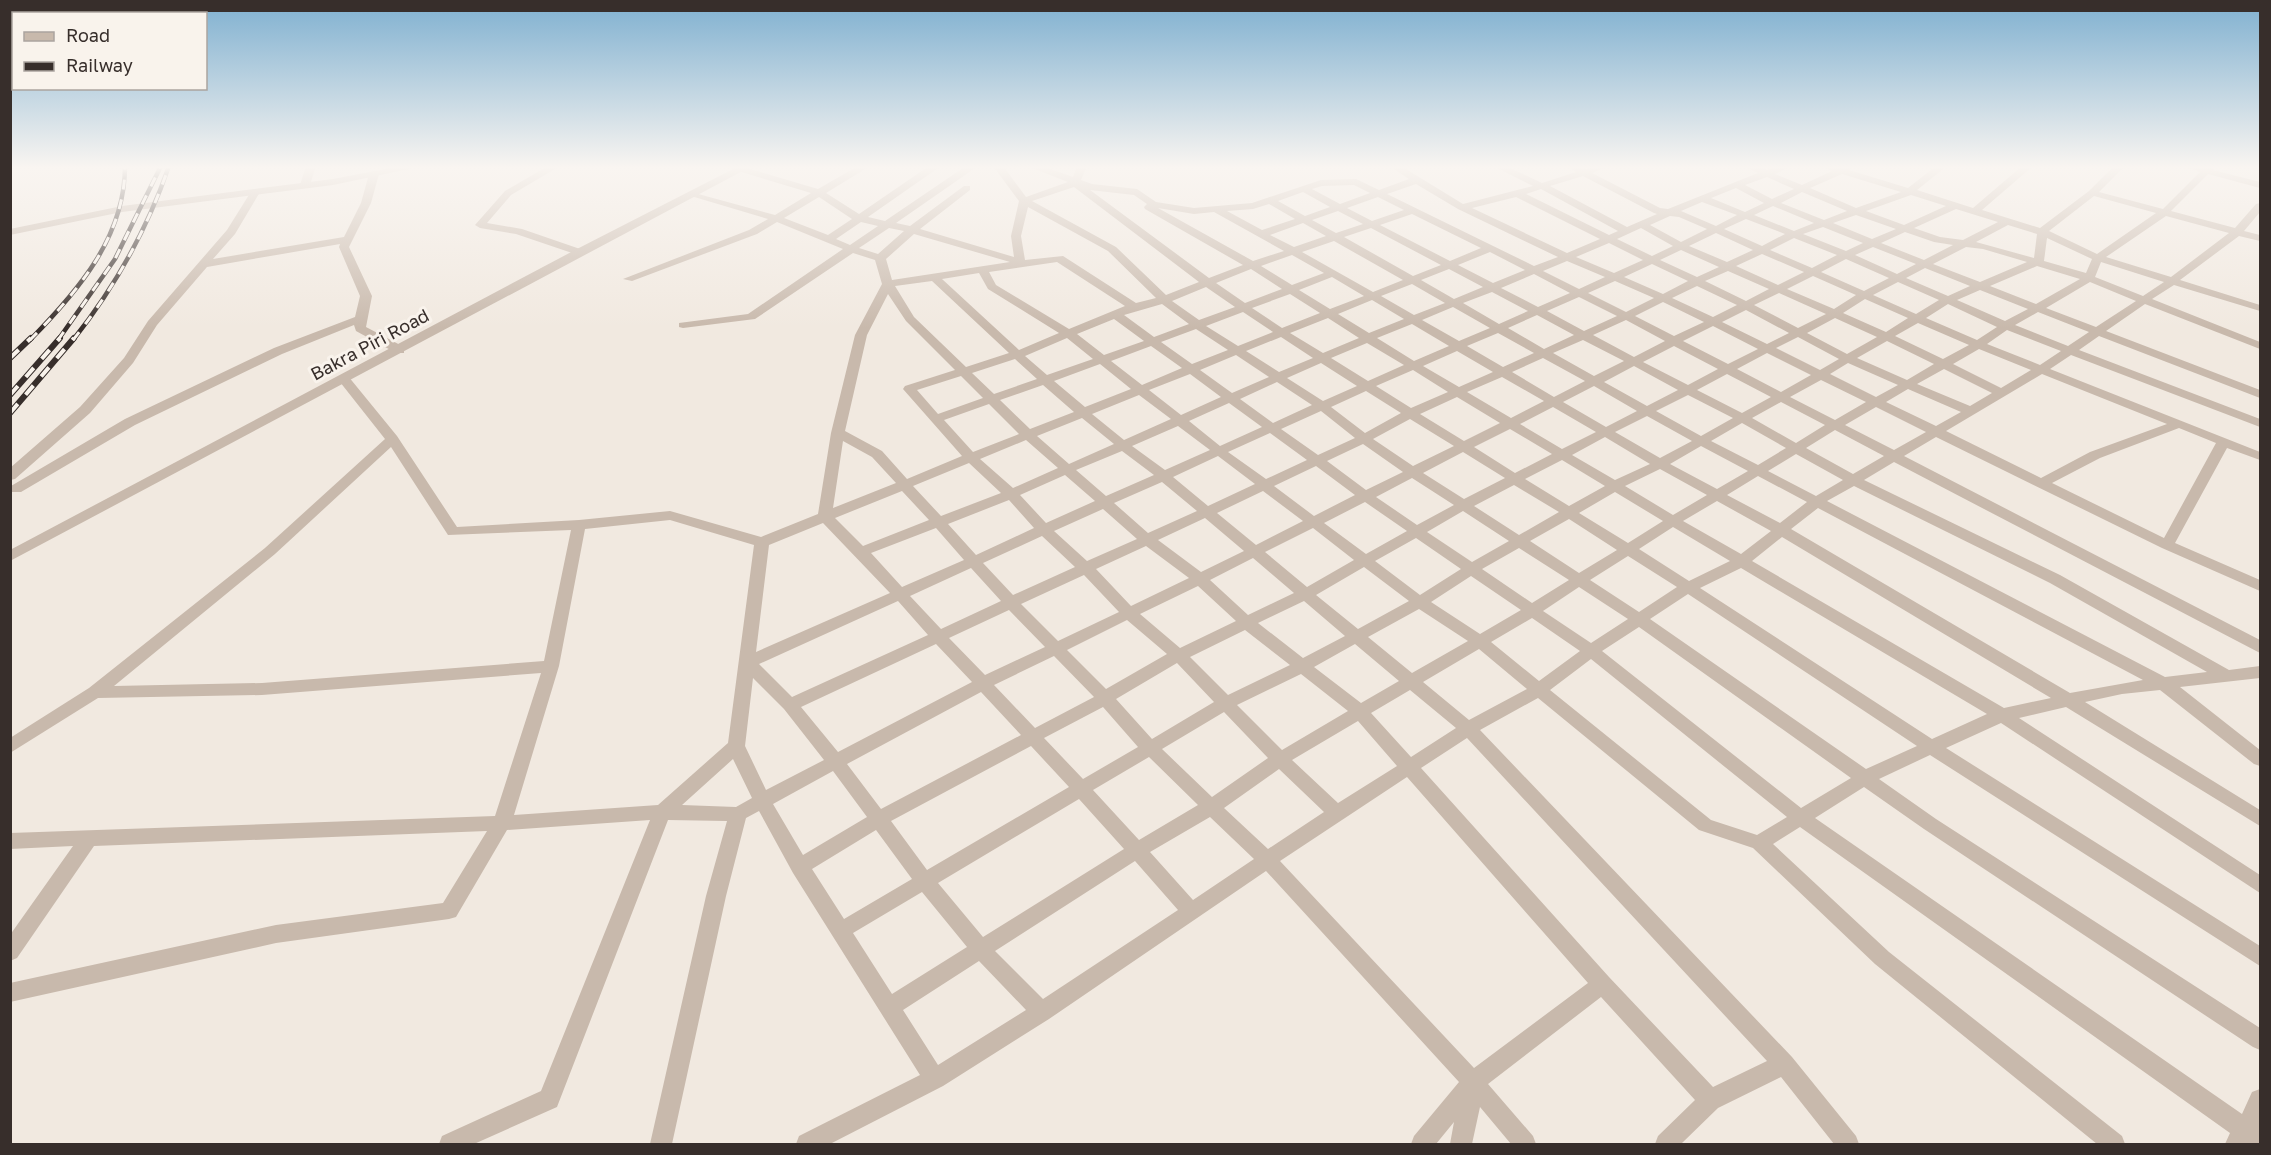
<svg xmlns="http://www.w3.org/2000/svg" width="2271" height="1155" font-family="'Golos Text',sans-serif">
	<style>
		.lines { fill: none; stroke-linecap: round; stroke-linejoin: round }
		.minor { fill: #c8b9ac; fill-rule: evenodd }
		.tertiary { fill: #c8b9ac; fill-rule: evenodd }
		.rail-far1-casing { stroke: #372e2b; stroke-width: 4.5 }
		.rail-casing { stroke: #372e2b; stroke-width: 6 }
		.rail-far1 { stroke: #f9f3ec; stroke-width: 3; stroke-dasharray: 10; stroke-linecap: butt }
		.rail { stroke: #f9f3ec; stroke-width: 4; stroke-dasharray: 12; stroke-linecap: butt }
		.labels { text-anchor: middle; stroke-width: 6; stroke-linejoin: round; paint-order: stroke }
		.street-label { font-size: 18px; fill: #372e2b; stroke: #f9f3ec }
	</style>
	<rect width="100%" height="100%" fill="#f1e9e0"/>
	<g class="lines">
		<path class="minor" d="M306 166H316L310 185 305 188 300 185Z
			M548 166H560L511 195 487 223 522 229 583 250V254H575L516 234 480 228 475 225 505 191Z
			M740 166 818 189 858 166H870L826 193 859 214 929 166H941L868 217 885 221 966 166H978L896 223 910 226 964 186H970V190L920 229 1014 257 1011 236 1019 201 993 166H1003L1026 197 1068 182 1027 166H1042L1073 177 1077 166H1087L1081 180 1092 184 1137 189 1156 202 1194 208 1252 203 1321 180 1356 179 1379 190 1409 179 1389 166H1401L1463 204 1533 186 1493 166H1506L1542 183 1576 172 1567 166 1585 169 1609 166 1592 173 1660 208 1668 209 1758 173 1744 166H1758L1767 170 1777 166H1792L1775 174 1802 185 1832 171 1822 166H1855L1849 170 1908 188 1936 166H1947L1917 190 1973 208 2022 166H2033L1982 210 2040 228 2089 191 2114 166H2125L2099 192 2163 209 2200 172 2183 166H2216L2213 170 2260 182V188L2208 174 2171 211 2235 228 2256 204 2260 203V212L2244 231 2260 235V241L2239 236 2180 280 2260 305V311L2174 285 2152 299 2260 342V349L2145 304 2106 331 2260 390V398L2099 336 2079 350 2260 419V427L2071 355 2050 369 2260 452V460L2227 448 2175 543 2260 580V591L2162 548 1936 437 1904 456 2260 640V653L1894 462 1864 480 2060 575 2229 670 2260 666V678L2180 687 2260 750V766L2254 764 2160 690 2122 694 2085 702 2260 810V826L2066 707 2019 718 2260 875V893L2001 723 1946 748 2260 946V966L1930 755 1879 779 1936 819 2260 1028V1050L2253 1047 1924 829 1864 787 1815 818 2242 1114 2252 1092 2260 1089V1144H2225L2230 1133 1800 827 1773 844 1889 952 2122 1136 2125 1144H2097L1875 964 1753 848 1699 830 1538 698 1480 730 1792 1057 1856 1136 1859 1144H1834L1781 1077 1718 1108 1681 1144H1655L1658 1136 1695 1100 1601 997 1488 1084 1533 1136 1536 1144H1511L1480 1107 1472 1144H1450L1454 1122 1436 1144H1411L1414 1136 1459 1082 1266 871 1049 1019 943 1086 830 1144H796L799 1136 920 1075 793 873 759 811 746 818 726 896 672 1144H650L706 896 727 821 668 820 557 1107 474 1144H439L442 1136 541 1091 650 820 507 830 456 917 449 919 276 943 10 1002V983L276 925 443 903 487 831 94 846 17 958 10 961V935L73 846 10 849V833L495 816 541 673 262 695 98 698 10 753V738L89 688 265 548 385 439 340 382V376H348L397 436 457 527 579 520 670 511 761 537 818 514 831 433 855 335 882 284 875 260 853 253 755 319 683 328 679 327V323L748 314 843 249 777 222 757 234 632 281 623 279 749 230 768 219 691 196V192L775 215 811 193 738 171 736 169ZM1842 174 1901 192 1856 208 1810 188ZM1583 176 1654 213 1657 214 1627 227 1550 186ZM1767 177 1794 189 1772 199 1745 185ZM1416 184 1458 209 1558 257 1534 266 1387 194ZM1354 185 1370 193 1340 204 1312 189 1322 186ZM1074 187 1199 282 1166 295 1116 247 1032 201ZM1736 188 1764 203 1745 212 1711 198ZM1541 189 1618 231 1609 235 1526 194ZM1090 190 1134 195 1147 204 1144 207 1145 209 1243 265 1209 278ZM1303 192 1330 207 1305 216 1278 201ZM1802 192 1847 211 1824 220 1781 203ZM1911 195 1946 206 1904 225 1866 211ZM2094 196 2156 213 2097 254 2049 231ZM819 197 852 219 828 235 784 218ZM1378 197 1404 210 1372 221 1347 208ZM1516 197 1600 239 1567 253 1472 208ZM1702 202 1737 215 1716 226 1681 211ZM1269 204 1295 219 1262 230 1227 211 1253 209ZM1773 206 1814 223 1794 231 1754 215ZM1028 207 1108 251 1156 298 1136 303 1063 256 1025 260 1021 236ZM1158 208 1194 214 1214 212 1284 251 1253 261ZM1956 209 1998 222 1963 240 1940 237 1914 228ZM1338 211 1363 224 1336 233 1312 220ZM1412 214 1481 248 1450 261 1380 225ZM1856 215 1896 229 1872 239 1833 223ZM1670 216 1679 217 1707 229 1681 242 1650 225ZM2166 216 2229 233 2171 277 2106 257ZM1746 219 1785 234 1762 246 1724 229ZM861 222 878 226 850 245 836 239ZM1303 223 1326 236 1294 247 1270 235ZM2008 225 2037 234 2034 258 1976 242ZM1823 227 1863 243 1846 251 1803 234ZM889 228 904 231 878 254 859 248ZM1371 228 1441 265 1413 276 1344 237ZM1641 228 1673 246 1652 256 1617 239ZM1905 232 1934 242 1953 245 1924 260 1881 243ZM1716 233 1753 250 1727 262 1689 246ZM914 234 1010 262 892 280 886 259ZM1794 238 1837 255 1812 268 1770 250ZM2047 238 2092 259 2086 273 2044 261ZM1334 241 1403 280 1373 292 1302 252ZM1609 243 1643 260 1614 273 1576 257ZM1873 247 1916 264 1897 274 1855 255ZM1966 247 1983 249 2027 262 1980 282 1933 264ZM1681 250 1719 267 1697 277 1660 260ZM1490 252 1525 270 1493 283 1458 265ZM1762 254 1804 272 1778 285 1736 266ZM1292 255 1324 273 1292 285 1261 266ZM1846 259 1889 278 1864 291 1821 272ZM1567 261 1605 277 1579 289 1543 271ZM1057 262 1125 306 1069 329 996 285 989 272ZM2101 262 2164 282 2143 296 2095 277ZM1652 264 1688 281 1663 294 1624 277ZM2037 266 2080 279 2036 304 1990 286ZM1925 268 1970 286 1948 296 1906 278ZM1251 269 1282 289 1245 303 1216 283ZM1449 269 1483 287 1454 299 1421 280ZM1728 271 1769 289 1746 301 1705 281ZM979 273 988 289 1059 333 1019 350 942 279ZM1534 274 1570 293 1538 307 1501 288ZM1813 276 1856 295 1834 309 1787 289ZM1332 277 1364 296 1330 309 1299 290ZM932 281 1009 353 966 367 914 317 895 286ZM1615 281 1654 298 1626 312 1588 293ZM1898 282 1939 300 1916 314 1873 295ZM2090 282 2136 301 2096 327 2046 308ZM1412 284 1445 303 1414 315 1381 296ZM1697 286 1737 305 1713 317 1672 298ZM1206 287 1235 307 1199 320 1172 301ZM1980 290 2028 309 2005 321 1957 300ZM1492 292 1528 311 1499 324 1463 303ZM1779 293 1826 314 1798 328 1754 305ZM888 294 906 321 955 370 905 386 903 389 962 456 907 479 882 451 845 431 867 335ZM1290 294 1320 313 1282 328 1252 308ZM1579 297 1617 316 1584 331 1547 311ZM1865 299 1908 318 1886 332 1843 313ZM1372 300 1404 319 1369 333 1338 314ZM1663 302 1704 322 1674 336 1635 316ZM1162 304 1189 324 1154 337 1124 315ZM1948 304 1997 327 1977 340 1926 318ZM1453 307 1490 328 1459 341 1422 320ZM1746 310 1789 333 1767 344 1722 322ZM1243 312 1273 332 1238 346 1206 326ZM2038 312 2089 332 2068 346 2015 325ZM1537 315 1574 335 1544 349 1508 328ZM1328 318 1359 338 1323 353 1290 333ZM1835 318 1877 337 1847 354 1807 333ZM1114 319 1144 341 1104 355 1077 334ZM1626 320 1665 341 1634 357 1593 335ZM1918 323 1969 345 1943 359 1895 336ZM1412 324 1449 346 1414 361 1377 338ZM1713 326 1758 349 1728 364 1683 341ZM1196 329 1228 350 1192 364 1161 342ZM2007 330 2061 351 2040 365 1987 344ZM1498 333 1534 353 1503 367 1467 346ZM1281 337 1313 358 1279 372 1246 351ZM1798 337 1839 359 1820 370 1776 348ZM1067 338 1093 359 1047 375 1025 356ZM1583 340 1624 361 1594 376 1553 353ZM1887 341 1934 364 1907 380 1857 358ZM1367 343 1404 365 1368 381 1331 358ZM1151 346 1182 368 1142 385 1111 361ZM1674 346 1718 369 1688 385 1643 362ZM1979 349 2031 370 2001 388 1953 364ZM1457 351 1493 372 1459 387 1423 366ZM1767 353 1811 375 1781 392 1737 369ZM1236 355 1269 377 1232 393 1200 370ZM1543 358 1585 381 1554 397 1512 372ZM1015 359 1037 379 994 394 972 373ZM1321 363 1357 386 1323 401 1287 378ZM1848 363 1898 385 1876 397 1830 374ZM1100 364 1131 389 1085 407 1054 381ZM1634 366 1678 390 1647 406 1604 382ZM1944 369 1992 393 1970 406 1917 384ZM1413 370 1448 392 1411 408 1376 386ZM1190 374 1221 397 1181 415 1149 390ZM1727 374 1771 397 1742 413 1697 390ZM2042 374 2167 424 2090 452 2041 478 1946 431ZM961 376 983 398 938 414 917 390ZM1502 377 1544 401 1511 418 1467 392ZM1821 380 1866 402 1835 420 1790 397ZM1277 382 1312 405 1273 423 1240 399ZM1043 385 1074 412 1030 429 1000 400ZM1594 386 1637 411 1606 427 1563 402ZM1908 389 1961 412 1936 426 1886 402ZM1366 391 1401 413 1365 433 1331 407ZM1139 395 1171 419 1124 440 1092 414ZM1688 395 1733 418 1701 436 1656 411ZM1457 397 1500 423 1464 441 1420 414ZM1781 402 1825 425 1796 443 1752 418ZM1229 403 1262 427 1220 446 1189 421ZM989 404 1019 434 973 452 944 420ZM1553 407 1596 432 1562 449 1520 424ZM1876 407 1926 432 1894 450 1845 425ZM1321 411 1355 438 1318 455 1281 429ZM1647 416 1692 441 1660 458 1615 432ZM1082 418 1114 444 1069 464 1037 436ZM1410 419 1454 446 1413 466 1373 439ZM1742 423 1786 448 1758 465 1711 441ZM1178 426 1210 450 1165 470 1132 446ZM2179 428 2216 443 2164 538 2052 483 2100 458ZM1510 429 1552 454 1515 473 1474 447ZM1835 430 1884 456 1853 474 1806 448ZM1270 433 1307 460 1266 479 1228 452ZM1605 437 1650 464 1615 480 1572 455ZM1026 440 1058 468 1013 488 980 459ZM843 441 872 457 896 483 833 508ZM1363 444 1403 472 1366 490 1327 461ZM1701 446 1748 471 1717 489 1670 464ZM391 447 448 535 571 530 544 661 262 683 114 686 275 554ZM1122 451 1154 475 1106 496 1076 470ZM1463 452 1505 478 1464 499 1423 473ZM1796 454 1843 480 1816 496 1768 471ZM1218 456 1255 484 1208 506 1173 477ZM1562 460 1605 486 1569 506 1525 479ZM969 463 1001 493 941 516 913 486ZM1316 466 1355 495 1314 516 1274 486ZM1660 469 1707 495 1673 515 1625 486ZM1065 475 1095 501 1046 523 1020 495ZM1758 476 1807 502 1780 523 1727 495ZM1412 478 1454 505 1417 525 1376 497ZM1162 482 1197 511 1148 533 1114 503ZM1514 485 1559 512 1519 535 1474 506ZM1854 486 2050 583 2207 672 2165 677 1827 501ZM902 491 929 520 863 546 835 518ZM1263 491 1303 521 1256 545 1217 513ZM1615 492 1663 521 1628 543 1579 513ZM1009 500 1034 528 976 555 948 524ZM1717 501 1771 531 1741 554 1683 521ZM1365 502 1407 531 1366 554 1324 523ZM1818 508 2143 680 2070 693 1791 529ZM1103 509 1137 539 1087 561 1054 531ZM1463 511 1509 541 1472 562 1427 532ZM1205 518 1244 551 1201 572 1158 540ZM1569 519 1617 550 1579 573 1530 541ZM670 520 754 545 728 743 658 805 514 815 559 666 585 529ZM823 523 890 593 756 652 769 545ZM1673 527 1730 561 1689 581 1639 549ZM936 528 964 560 902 587 871 553ZM1313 528 1354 560 1307 587 1265 552ZM1042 536 1075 567 1013 595 983 563ZM1782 537 2051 698 2004 708 1752 561ZM1416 538 1461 569 1420 595 1375 561ZM1146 546 1189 578 1131 606 1096 569ZM1519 548 1569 580 1532 603 1482 569ZM1628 556 1677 587 1639 612 1590 580ZM1253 558 1294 593 1248 615 1210 580ZM1364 567 1409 601 1358 629 1316 595ZM971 568 1001 601 941 629 910 596ZM1741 568 1987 714 1932 739 1700 588ZM1084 575 1119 612 1058 641 1021 604ZM1471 576 1521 610 1480 634 1431 602ZM1198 586 1236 621 1180 648 1140 614ZM1579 587 1628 619 1591 643 1543 611ZM1688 594 1917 746 1866 769 1650 619ZM898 601 928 635 792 697 759 664ZM1304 601 1345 636 1303 658 1258 623ZM1419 609 1468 641 1412 673 1368 637ZM1009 610 1045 647 985 675 949 638ZM1532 618 1580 651 1539 681 1491 642ZM1127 620 1167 654 1106 689 1067 650ZM1639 627 1851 778 1801 808 1602 651ZM1245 630 1290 665 1228 695 1190 657ZM936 644 972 682 838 752 801 707ZM1355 644 1399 681 1361 703 1314 667ZM1479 649 1527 689 1469 720 1423 682ZM1054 656 1094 697 1035 728 994 685ZM1591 659 1787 817 1757 835 1711 820 1550 690ZM1177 663 1214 702 1152 739 1116 699ZM1301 674 1348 711 1282 750 1237 705ZM753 678 784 709 824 760 766 790 745 746ZM1410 690 1456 728 1411 757 1371 713ZM981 692 1021 735 881 809 847 764ZM1103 707 1138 747 1083 779 1044 738ZM1224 712 1268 758 1212 797 1162 749ZM1358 721 1397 766 1338 803 1292 760ZM1467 738 1767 1061 1713 1087 1609 977 1421 768ZM1031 746 1069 787 927 870 891 821ZM1149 757 1198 805 1139 840 1093 790ZM733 759 752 798 736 807 682 805ZM1279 769 1324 812 1268 849 1224 808ZM833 771 867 817 803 855 773 804ZM1407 777 1588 983 1474 1068 1280 861ZM1079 799 1124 849 983 937 938 883ZM1210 817 1254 859 1193 900 1150 852ZM876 830 912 879 844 919 812 869ZM1135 861 1178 910 1043 999 995 951ZM922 892 967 947 892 994 853 933ZM979 961 1026 1010 938 1065 903 1010Z
			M374 171 379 174 371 203 349 247 372 296 366 327 404 347V353H396L356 331 354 325 282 354 135 425 21 492H11V486L125 419 274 348 355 317 360 296 339 247 340 244 207 267 157 325 133 363 90 413 15 479 10 480V468L80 407 124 358 148 321 227 230 252 190 260 192 235 234 213 259 344 237 361 203 369 174Z"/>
		<path class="tertiary" d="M401 166H423L333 185 122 212 10 235V229L122 206 333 179Z
			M739 166H752L10 561V550L575 250Z"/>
		<g class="rail-far1-casing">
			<path id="rail-far1" d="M30 340C78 291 125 237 125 166
				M58 340 115 259 161 166
				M73 340C115 287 147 230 169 166"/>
		</g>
		<g class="rail-casing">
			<path id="rail" d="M10 358 31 338
				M10 395 60 338
				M10 413 74 338"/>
		</g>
		<use href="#rail-far1" class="rail-far1"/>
		<use href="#rail" class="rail"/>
	</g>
	<linearGradient id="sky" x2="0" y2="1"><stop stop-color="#7fb0d0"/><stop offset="0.51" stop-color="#f9f5f1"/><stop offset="1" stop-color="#f9f5f1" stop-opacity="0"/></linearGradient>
	<rect width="2271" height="328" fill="url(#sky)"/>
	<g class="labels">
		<g class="street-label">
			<text transform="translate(370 345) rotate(-28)" y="6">Bakra Piri Road</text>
		</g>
	</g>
	<rect width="2271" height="1155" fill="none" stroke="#372e2b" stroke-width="24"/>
	<rect x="12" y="12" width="195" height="78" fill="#f9f3ec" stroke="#aba49f" stroke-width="1.5"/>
	<rect x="24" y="32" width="30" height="9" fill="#c8b9ac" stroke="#aba49f" stroke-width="1.5"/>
	<text x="66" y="42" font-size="18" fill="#372e2b">Road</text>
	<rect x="24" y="62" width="30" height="9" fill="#372e2b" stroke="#aba49f" stroke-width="1.5"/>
	<text x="66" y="72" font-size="18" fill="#372e2b">Railway</text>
</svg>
